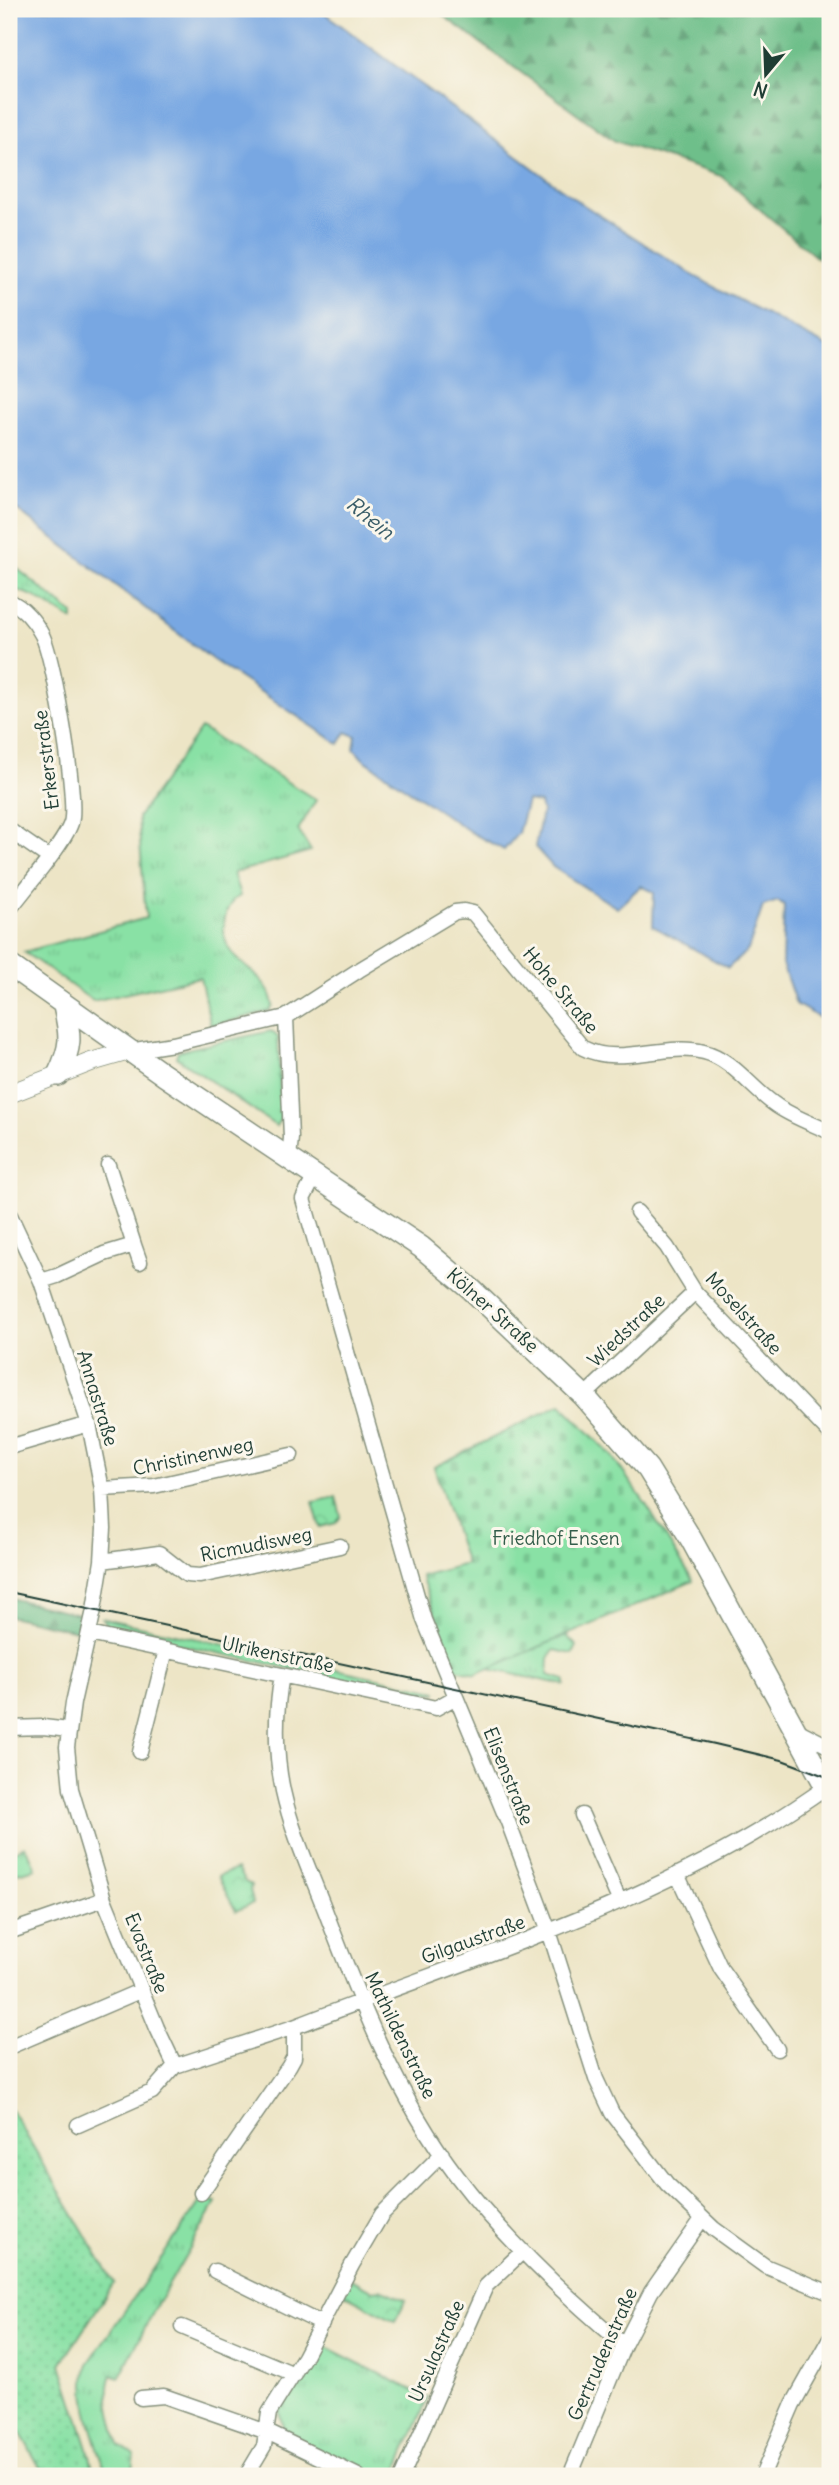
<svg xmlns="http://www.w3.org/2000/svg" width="839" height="2485" font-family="Delius,sans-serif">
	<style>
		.grass { fill: url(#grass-tufts); stroke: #548f6c; stroke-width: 2 }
		.forest { fill: url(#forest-firs); stroke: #467e5f; stroke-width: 2 }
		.cemetery { fill: url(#cemetery-stones); stroke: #548f6c; stroke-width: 2 }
		.park { fill: url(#park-crowns); stroke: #548f6c; stroke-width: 2 }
		.garden { fill: url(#garden-dots); stroke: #548f6c; stroke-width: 2 }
		.water { fill: #78a7e2; stroke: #4c728b; stroke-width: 2 }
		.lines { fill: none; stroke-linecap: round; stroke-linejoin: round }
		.minor-casing { stroke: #86917d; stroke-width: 17 }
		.tertiary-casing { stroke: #86917d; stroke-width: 20 }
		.secondary-casing { stroke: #86917d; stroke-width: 24 }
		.minor { stroke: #fff; stroke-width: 14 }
		.tertiary { stroke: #fff; stroke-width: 18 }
		.secondary { stroke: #fff; stroke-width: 21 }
		.tram { stroke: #1f3d34; stroke-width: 2 }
		.labels { text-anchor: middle; stroke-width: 6; stroke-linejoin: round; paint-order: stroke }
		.street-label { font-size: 19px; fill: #1f3d34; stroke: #fbf7ec }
		.park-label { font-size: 19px; fill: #345e4b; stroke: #fbf7ec }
		.water-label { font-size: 21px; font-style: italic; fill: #3a5d68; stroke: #fbf7ec }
	</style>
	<defs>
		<pattern id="grass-tufts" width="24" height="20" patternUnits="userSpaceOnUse" patternTransform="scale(1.75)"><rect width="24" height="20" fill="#89e1a5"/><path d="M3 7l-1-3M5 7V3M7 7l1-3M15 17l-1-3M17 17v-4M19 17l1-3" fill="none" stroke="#76c28f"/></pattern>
		<pattern id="forest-firs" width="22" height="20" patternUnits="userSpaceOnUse" patternTransform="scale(1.75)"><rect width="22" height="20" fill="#6ebf8a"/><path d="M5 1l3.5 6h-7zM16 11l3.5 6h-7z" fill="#5a9c72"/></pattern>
		<pattern id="cemetery-stones" width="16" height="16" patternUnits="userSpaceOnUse" patternTransform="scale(1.75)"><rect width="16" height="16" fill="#89e1a5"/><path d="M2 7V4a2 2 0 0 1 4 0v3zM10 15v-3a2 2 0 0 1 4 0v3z" fill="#76c28f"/></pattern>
		<pattern id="park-crowns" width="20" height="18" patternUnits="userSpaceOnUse" patternTransform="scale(1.75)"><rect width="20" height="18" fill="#89e1a5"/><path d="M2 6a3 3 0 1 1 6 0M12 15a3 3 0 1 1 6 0" fill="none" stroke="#76c28f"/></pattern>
		<pattern id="garden-dots" width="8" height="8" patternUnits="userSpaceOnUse" patternTransform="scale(1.75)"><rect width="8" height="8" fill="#89e1a5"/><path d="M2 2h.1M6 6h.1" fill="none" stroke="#76c28f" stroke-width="1.8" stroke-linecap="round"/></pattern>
	</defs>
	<rect width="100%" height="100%" fill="#fbf7ec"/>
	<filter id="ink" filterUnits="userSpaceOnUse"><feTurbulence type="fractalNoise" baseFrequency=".0143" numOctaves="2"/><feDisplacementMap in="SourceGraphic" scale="14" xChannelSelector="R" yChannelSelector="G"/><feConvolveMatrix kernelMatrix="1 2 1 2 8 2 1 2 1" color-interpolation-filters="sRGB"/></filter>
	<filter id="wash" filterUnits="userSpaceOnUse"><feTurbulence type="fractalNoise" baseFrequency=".00686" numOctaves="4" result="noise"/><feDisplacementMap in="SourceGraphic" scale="28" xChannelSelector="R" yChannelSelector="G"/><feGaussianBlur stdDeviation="1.57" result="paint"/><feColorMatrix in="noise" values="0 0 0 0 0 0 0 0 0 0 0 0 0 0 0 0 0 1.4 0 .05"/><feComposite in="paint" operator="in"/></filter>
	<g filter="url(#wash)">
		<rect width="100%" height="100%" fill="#ede5c6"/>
		<path class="grass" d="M9 562 73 614V620L33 596 9 587Z
			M201 728 316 800 298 830 311 851 233 873 240 896 233 900C228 907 224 916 224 925 221 967 268 966 273 1006L270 1011 211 1026 200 977 93 1001 24 952 146 918 138 817Z
			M271 1031 278 1037 281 1118 276 1126 176 1057 178 1051Z
			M102 1618 437 1691V1693H414L413 1695 116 1631 107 1626Z
			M565 1635 577 1646 573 1654 554 1650 549 1658 548 1675 565 1680V1685L488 1669Z
			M202 2199 216 2203 158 2303 119 2378 112 2375C103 2394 115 2426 119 2446L135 2455 133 2470H125L126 2476H107C98 2444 77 2397 88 2364Z
			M320 2344 428 2398 396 2472C390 2475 386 2477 380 2476 358 2475 305 2442 284 2431L279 2411Z"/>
		<path class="forest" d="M434 9H830V265L816 257 721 176 615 141Z
			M9 1598 79 1614 77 1631 9 1616Z"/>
		<path class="cemetery" d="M561 1404 611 1455 647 1506 693 1581 476 1674 456 1669 421 1576 466 1564 434 1467Z"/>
		<path class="park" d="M336 1497 341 1516 336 1523 320 1527 313 1502Z
			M25 1846 36 1868 9 1875V1853Z
			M237 1869 245 1882 251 1885 250 1890 253 1903 236 1911C230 1899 223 1889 218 1876Z
			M349 2278 372 2290 381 2289 406 2300 395 2321 342 2293Z"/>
		<path class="garden" d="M9 2106 114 2283 61 2364 90 2455 94 2476H45L9 2413Z"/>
		<path class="water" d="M9 9H319L579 202 696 277 830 348V1024L796 1004 782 964 784 905 778 901 763 906 748 950 728 968 653 926 654 892 641 886 617 908 553 867 535 847 542 812 540 803 527 801 518 833 504 850 472 833 363 759 354 749 356 736 346 732 339 744 213 660 9 504Z"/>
	</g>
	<g filter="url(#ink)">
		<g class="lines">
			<g class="minor-casing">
				<path id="minor" d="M9 601C23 607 35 621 42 635 54 658 78 800 71 823 64 844 24 890 9 910
					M9 830 48 857
					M286 1017 291 1138 289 1158
					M129 1051 173 1044 286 1017 359 970 455 912 464 911 473 913 583 1048C620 1067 664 1042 704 1052 733 1059 753 1091 777 1106 793 1117 813 1124 830 1132
					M315 1176 303 1199 424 1620 508 1822 549 1931 596 2079 612 2113 667 2184 714 2229 765 2266 830 2293
					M637 1212 667 1247 695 1292 830 1434
					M9 1213 41 1281 89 1424 102 1489 104 1528 102 1561 94 1610 73 1703 67 1747 71 1789 104 1899 157 2028 175 2066 294 2027
					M134 1245 140 1262
					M41 1281 57 1276 104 1254 134 1245 108 1165
					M584 1396 695 1292
					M9 1447 89 1424
					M102 1489 154 1486 291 1455
					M102 1561 159 1553 187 1575 200 1576 340 1546
					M89 1634 436 1708 456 1697
					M282 1675C275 1713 275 1753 283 1791 292 1832 310 1871 325 1910 360 2002 397 2097 457 2176 505 2239 563 2294 624 2345
					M9 1728 43 1727 69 1730
					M797 1730 830 1747
					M140 1752 166 1650
					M582 1815 619 1900
					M677 1874 721 1969 777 2049
					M9 1932 104 1899
					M9 2047 142 1990
					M78 2125 152 2092 175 2066
					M201 2193 289 2066 294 2057V2027C475 1956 671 1900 830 1784
					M215 2271 322 2324
					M182 2327 294 2374
					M141 2398 164 2396 267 2432 358 2476
					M246 2476 264 2446 269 2413 304 2357 352 2265 382 2214 442 2154
					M402 2476 486 2286 522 2252
					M570 2476 624 2345 651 2292 702 2219
					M762 2476 793 2404 830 2338"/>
			</g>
			<g class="tertiary-casing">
				<path id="tertiary" d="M9 1094 91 1062 129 1051"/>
			</g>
			<g class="secondary-casing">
				<path id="secondary" d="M9 965 164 1075 421 1247 471 1289 584 1396 648 1469 691 1539 830 1794
					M58 1075C72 1046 71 1037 64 1006"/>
			</g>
			<use href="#minor" class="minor"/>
			<use href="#tertiary" class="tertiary"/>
			<use href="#secondary" class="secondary"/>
			<path class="tram" d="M9 1592 715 1744 782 1760 830 1778"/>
		</g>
	</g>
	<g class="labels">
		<g class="street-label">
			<text transform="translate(46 760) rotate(-97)" y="7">Erkerstraße</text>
			<text transform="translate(561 990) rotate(50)" y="7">Hohe Straße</text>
			<text transform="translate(493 1310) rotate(42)" y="7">Kölner Straße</text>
			<text transform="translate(744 1313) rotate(48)" y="7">Moselstraße</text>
			<text transform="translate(626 1330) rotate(-43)" y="7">Wiedstraße</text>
			<text transform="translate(98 1398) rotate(73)" y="7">Annastraße</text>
			<text transform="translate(193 1456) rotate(-12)" y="7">Christinenweg</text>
			<text transform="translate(256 1544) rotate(-11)" y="7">Ricmudisweg</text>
			<text transform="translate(278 1654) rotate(12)" y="7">Ulrikenstraße</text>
			<text transform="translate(509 1776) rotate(68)" y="7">Elisenstraße</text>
			<text transform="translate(473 1939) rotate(-20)" y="7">Gilgaustraße</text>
			<text transform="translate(147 1953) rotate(68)" y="7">Evastraße</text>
			<text transform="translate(401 2035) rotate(64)" y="7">Mathildenstraße</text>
			<text transform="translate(436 2351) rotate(-66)" y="7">Ursulastraße</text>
			<text transform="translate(602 2354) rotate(-66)" y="7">Gertrudenstraße</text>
		</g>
		<g class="park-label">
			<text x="556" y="1545">Friedhof Ensen</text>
		</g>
		<g class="water-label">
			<text transform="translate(370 518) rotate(39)" y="7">Rhein</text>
		</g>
	</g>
	<rect width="839" height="2485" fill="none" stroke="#fbf7ec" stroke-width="35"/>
	<g transform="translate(766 74) rotate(199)" stroke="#fbf7ec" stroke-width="5" paint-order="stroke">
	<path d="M0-5L12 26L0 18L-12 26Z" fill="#1f3d34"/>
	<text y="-10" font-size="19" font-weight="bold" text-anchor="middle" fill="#1f3d34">N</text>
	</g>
</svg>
